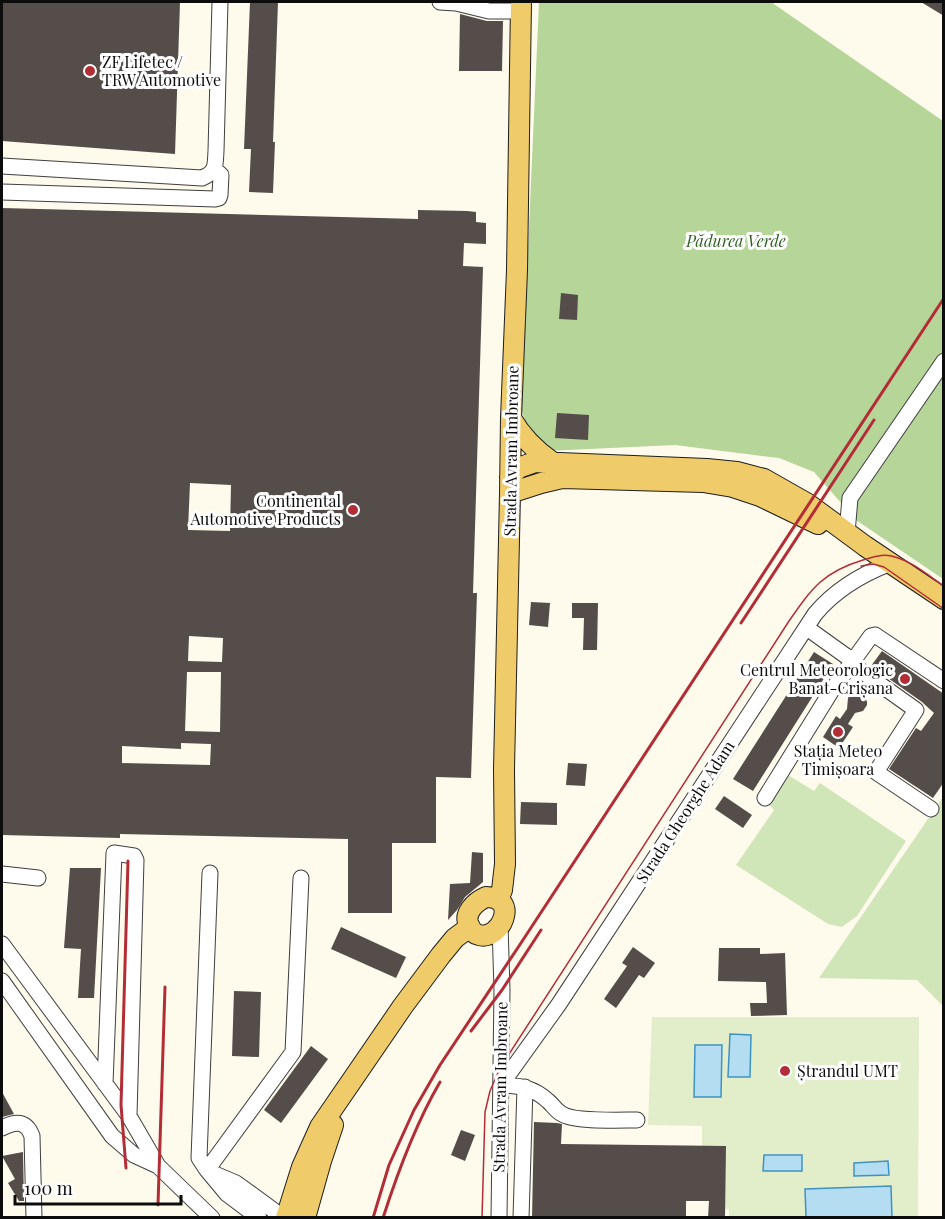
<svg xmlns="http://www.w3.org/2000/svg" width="945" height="1219" font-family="'Playfair Display',serif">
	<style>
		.green { fill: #d1e6b8 }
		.forest { fill: #b6d598 }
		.pitch { fill: #e2edc9 }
		.water { fill: #b4ddf2; stroke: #3f93c4; stroke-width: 1.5 }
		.building { fill: #544d49; fill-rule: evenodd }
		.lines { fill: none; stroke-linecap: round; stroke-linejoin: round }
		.minor-casing { stroke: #3f3f3f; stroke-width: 17 }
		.major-casing { stroke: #1d1d1d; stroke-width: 22 }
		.minor { stroke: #fff; stroke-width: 15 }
		.major { stroke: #f0cb6a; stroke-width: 20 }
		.tram { stroke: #b32d37; stroke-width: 1.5 }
		.rail { stroke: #b32d37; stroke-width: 3 }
		.poi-dot { fill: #b32d37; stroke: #fff; stroke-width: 2 }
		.labels { text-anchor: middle; stroke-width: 6; stroke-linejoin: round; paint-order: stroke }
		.poi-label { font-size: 16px; fill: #0c0c0c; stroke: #fff; text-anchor: start }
		.park-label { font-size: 16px; font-style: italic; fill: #305f21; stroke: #fff }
		.street-label { font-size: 16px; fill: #0c0c0c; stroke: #fff }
	</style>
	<rect width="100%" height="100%" fill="#fefaec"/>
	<path class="green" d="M788 775 814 791 820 783 906 841 857 916 842 927 828 924 736 865 774 810 768 803Z
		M943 797V1006L917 980 819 978Z"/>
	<path class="forest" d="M539 2H771L943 121V579L856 520 814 472 779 458 675 445 546 451 532 439 521 409Z"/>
	<path class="pitch" d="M652 1017H919L918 1217H729V1209L709 1208 710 1147 702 1146V1126L648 1125Z"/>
	<path class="water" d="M730 1034 751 1035 750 1077H728Z
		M695 1045H722L721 1097H694Z
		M764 1155H802V1171H763Z
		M888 1161 889 1175 854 1176V1163Z
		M891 1186 892 1217H806L805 1189Z"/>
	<path class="building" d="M2 2H180L175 154 2 141Z
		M250 2H278L273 142H275L273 193 249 192 251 149H244Z
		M921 2H944V16Z
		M460 14 487 21H503L502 71H459Z
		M2 208 418 219V210L467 211 476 212V222L486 223V244L464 243 463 266 483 267 473 593H477L471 778 436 777V843H392V913H348V839L120 834V838L2 835ZM190 483 231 485 230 531 188 530ZM189 636 223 638 222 662 188 661ZM187 672H221L220 732 185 731ZM181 743 211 744 210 765 122 763V746L181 749Z
		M561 293 578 295 577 320 559 319Z
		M557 413 589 415 588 440 555 438Z
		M531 602 550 603 548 627 529 625Z
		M572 603H598L597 650H583L584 618H572Z
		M882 651 944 694V782L933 798 889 769 916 728 921 731 934 713 922 702 871 666Z
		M814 652 833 664 753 791 733 779Z
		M856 692H859L865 696 867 702V705L863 711 855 713 848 724 853 727 839 748 823 737 836 716 840 719 847 709 848 698 850 695Z
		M568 763 587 764 585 786 566 785Z
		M724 796 752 815 743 828 715 809Z
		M521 802 557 803V825L520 824Z
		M472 852 483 853V882L465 897 457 910 448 920 450 884 470 883Z
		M70 868H101L94 998H78L81 949 64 948Z
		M341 927 406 957 396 978 331 949Z
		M633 947 655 963 644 978 639 975 616 1008 604 999 627 966 622 963Z
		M719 948H760V954L785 953 787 1015 751 1016 750 1003H767L766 982 718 981Z
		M234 991 261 992 259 1057 232 1056Z
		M311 1046 328 1059 281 1123 264 1110Z
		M2 1092 14 1114 2 1117Z
		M534 1122 557 1123 562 1124 561 1144 726 1146 725 1218H708L709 1201H686V1218H532Z
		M461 1130 475 1135 465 1161 451 1155Z
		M23 1152 24 1201H19L8 1183 15 1179 2 1156Z"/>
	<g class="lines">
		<g class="minor-casing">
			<path id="minor" d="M440 2 456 3 489 11H521
				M2 166 202 178C217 172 215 165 216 151L220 2
				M2 192 215 199 219 198 220 195 221 175 214 169
				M847 533 850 498 944 361
				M807 628 846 656 850 658 854 657
				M850 663 916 710 876 772 931 809
				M765 798 832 690 871 636 875 635 944 681
				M210 873 199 1158 207 1170 227 1194 259 1218
				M2 874 38 878
				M2 944 129 1116 158 1166 212 1218
				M2 981 112 1136 134 1155 158 1166
				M105 1084 114 853 134 856 136 860 129 1116
				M501 1085 559 1004 815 614C835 590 862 574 891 563
				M501 1085C519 1085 534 1088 548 1101 553 1105 556 1111 562 1114 574 1122 620 1120 637 1120
				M2 1128C15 1121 26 1120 32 1136L34 1218
				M207 1170 293 1052 301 878
				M210 1172 236 1183 284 1218
				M499 1218 502 990 500 925
				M521 1218 525 1087"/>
		</g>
		<g class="major-casing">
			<path id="major" d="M511 418C521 436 535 450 552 462
				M510 477 518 468 535 462 707 469 737 472 764 479 808 504 865 546 944 599
				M510 493 541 483 562 478 703 482 733 487 760 496 818 524
				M486 897C520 897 501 941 479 935 474 934 471 930 469 926 463 913 475 902 486 897Z
				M498 900 502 890 505 864 504 769 510 493 511 418 517 270 521 2
				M286 1218 302 1167 320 1127 403 1006 441 955 455 938 470 927
				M305 1218 321 1161 333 1125"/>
		</g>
		<use href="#minor" class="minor"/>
		<use href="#major" class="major"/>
		<path class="tram" d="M861 566 873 564 884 567 944 609
			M482 1218 485 1112 490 1091 500 1068 789 621C812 588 823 572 863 560 874 557 884 553 895 557 913 562 929 576 944 586"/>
		<path class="rail" d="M741 623 874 420
			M471 1031 502 990 541 930
			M126 1168 121 1105 128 861
			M158 1205 165 987
			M373 1218 389 1165 414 1110 440 1065 519 946 944 298
			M383 1218C398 1171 415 1125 440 1082"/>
	</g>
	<g class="poi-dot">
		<circle cx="90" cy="71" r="6"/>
		<circle cx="353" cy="510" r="6"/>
		<circle cx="905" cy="679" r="6"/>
		<circle cx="838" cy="732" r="6"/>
		<circle cx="785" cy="1071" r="6"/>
	</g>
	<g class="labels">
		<g class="poi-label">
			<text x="102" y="68">ZF Lifetec /<tspan x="102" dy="18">TRW Automotive</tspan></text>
			<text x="341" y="507" text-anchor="end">Continental<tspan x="341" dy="18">Automotive Products</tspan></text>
			<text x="893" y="676" text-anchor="end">Centrul Meteorologic<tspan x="893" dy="18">Banat-Crișana</tspan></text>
			<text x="838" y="757" text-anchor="middle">Stația Meteo<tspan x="838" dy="18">Timișoara</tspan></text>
			<text x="797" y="1077">Ștrandul UMT</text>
		</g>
		<g class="park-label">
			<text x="736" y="247">Pădurea Verde</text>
		</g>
		<g class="street-label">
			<text transform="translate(511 451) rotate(-89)" y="6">Strada Avram Imbroane</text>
			<text transform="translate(685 812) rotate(-57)" y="6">Strada Gheorghe Adam</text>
			<text transform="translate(500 1087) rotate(-89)" y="6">Strada Avram Imbroane</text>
		</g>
	</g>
	<rect width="945" height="1219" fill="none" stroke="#0c0c0c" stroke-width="6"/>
	<path d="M15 1195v9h166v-9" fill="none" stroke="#0c0c0c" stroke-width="3"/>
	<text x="24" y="1195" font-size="18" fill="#0c0c0c" stroke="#ffffff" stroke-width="4.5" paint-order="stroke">100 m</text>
</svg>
